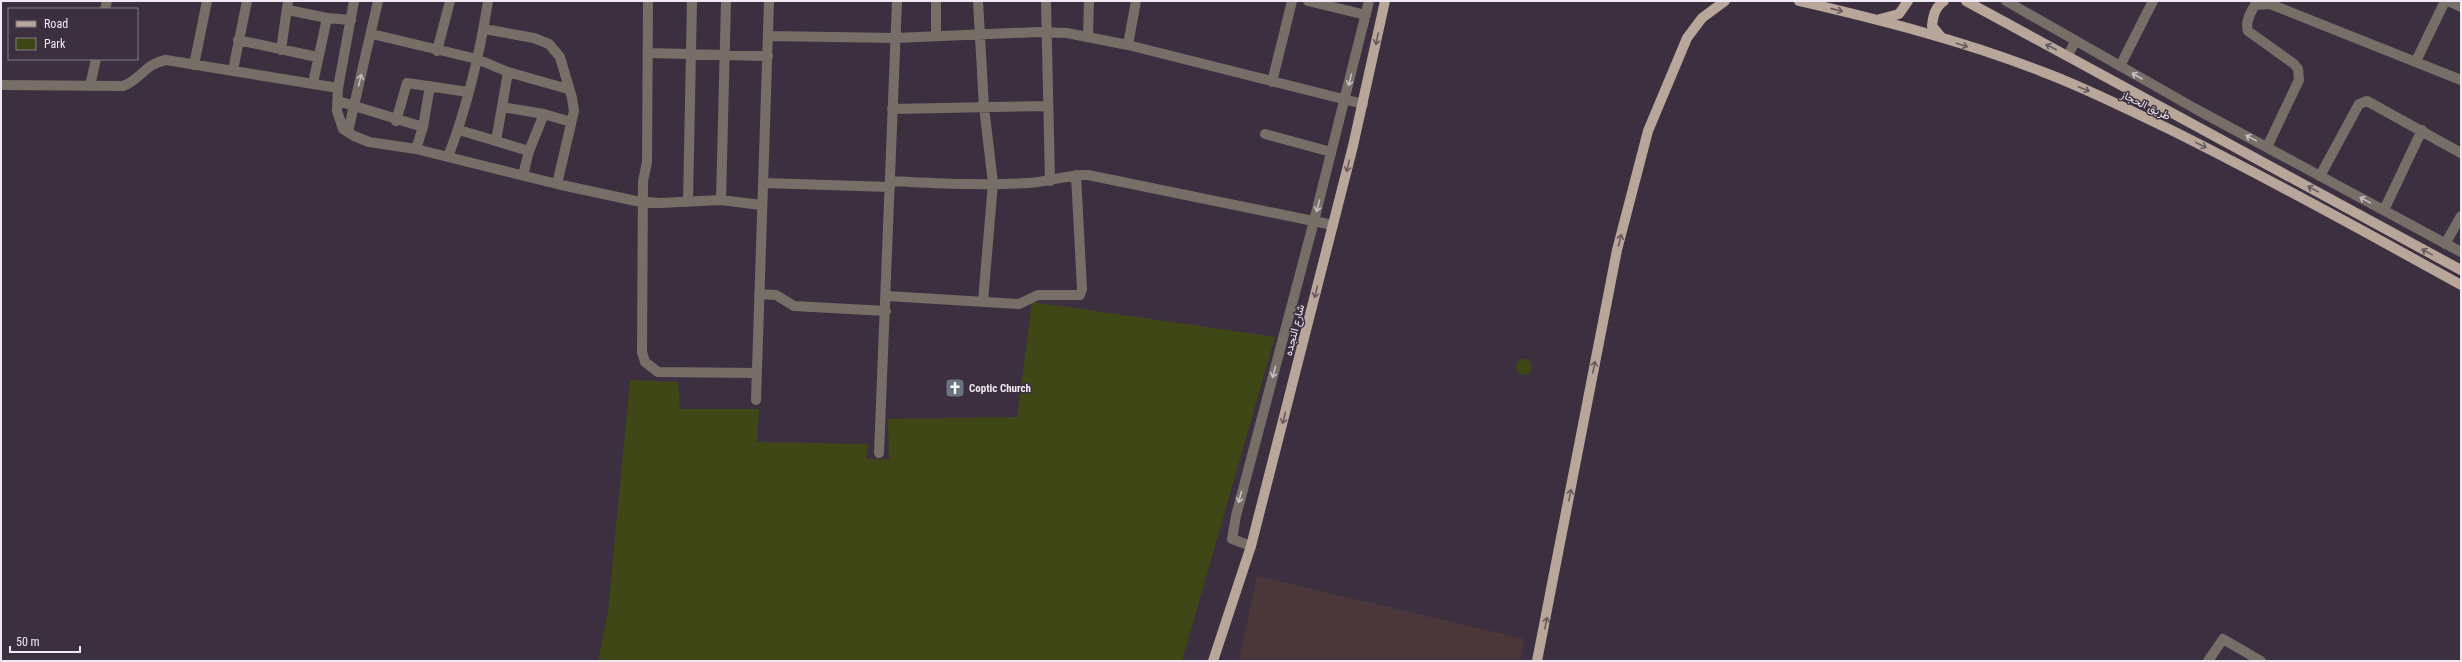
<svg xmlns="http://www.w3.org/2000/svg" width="2462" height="662" font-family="'Roboto Condensed',Vazirmatn,sans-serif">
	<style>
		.industrial { fill: #4b3639 }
		.green { fill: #3f4716 }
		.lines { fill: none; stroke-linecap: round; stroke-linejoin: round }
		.minor { stroke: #776e68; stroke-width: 10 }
		.major { stroke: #b8a69a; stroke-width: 10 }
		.oneway { stroke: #675960 }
		.oneway2 { stroke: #c6bdc2 }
		.labels { text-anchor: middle; stroke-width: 3; stroke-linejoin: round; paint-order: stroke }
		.street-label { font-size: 11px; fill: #f0e8f2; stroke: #3c3040 }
		.poi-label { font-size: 11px; font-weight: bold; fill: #f0e8f2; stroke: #3c3040; text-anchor: start }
	</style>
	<rect width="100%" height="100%" fill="#3c3040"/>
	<path class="industrial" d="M1257 576 1524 639 1520 661H1239Z"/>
	<path class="green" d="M1032 302 1275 337 1182 661H598L608 611 630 380 678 382 680 409H759L757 442 868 444 866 459H889L888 419 1017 417Z
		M1516 367a8 8 0 1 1 16 0a8 8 0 1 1-16 0Z"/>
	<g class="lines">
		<path class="minor" d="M354 1 338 88 337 111 343 129 354 136 369 142 416 149 557 184 636 201 660 203 721 200 761 205
			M648 1 647 162 643 181 642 352 645 362 658 372 757 373
			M936 1V36
			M978 1 984 107 993 183 983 301
			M1046 1 1050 181
			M1308 1 1366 15
			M2006 1 2194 108 2461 252
			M2448 1 2461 7
			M2270 4 2461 80
			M105 9 107 1
			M288 10 327 18 351 20
			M484 29 534 38 549 44 560 57 572 98 574 111 557 184
			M372 34 477 59 508 72 568 89
			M769 36 895 38 1038 32 1067 33 1128 45 1363 104
			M1088 37 1089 1
			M238 40 317 57
			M1128 45 1136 1
			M281 50 288 1
			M437 51 450 1
			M649 53 768 56
			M2068 56 2075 41
			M2416 61 2445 1
			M194 65 207 1
			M2120 66 2153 1
			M233 70 247 1
			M1272 82 1292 1
			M313 83 327 18
			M1 85 123 86C141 80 144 64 166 60L338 88
			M90 86 96 59
			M338 101 423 127
			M502 107 544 114 571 122
			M892 109 1048 106
			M396 121 407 83 468 92
			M459 130 529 151
			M348 132 378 1
			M1265 134 1331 152
			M496 141 508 72
			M2267 147 2299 80 2298 69 2294 64 2248 31C2245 22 2250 13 2255 5L2270 4V1
			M416 149 423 127 430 86
			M448 157C467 107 480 53 488 1
			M523 175 529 151 544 114
			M2320 176 2359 104 2367 101 2461 153
			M890 181C936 183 982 186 1028 183 1049 182 1069 174 1088 175L1333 225
			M764 183 890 187
			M721 200 726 1
			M688 202 692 1
			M2384 210 2422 130
			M2445 244 2461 216
			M759 294 776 295 794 306 886 311
			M887 296 1019 304 1038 295H1080L1082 289 1076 175
			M756 400 769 1
			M879 453 897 1
			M1251 546 1232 539 1236 516 1314 221 1369 1
			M2208 661 2223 639 2261 661"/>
		<path class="major" d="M1799 1C1881 20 1964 41 2043 72 2086 88 2127 109 2169 129 2268 178 2364 231 2461 285
			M1966 1 2461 270
			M1880 19 1899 14 1908 1
			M1941 37 1932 26C1933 16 1935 7 1944 1
			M1213 661 1251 546 1353 146 1385 1
			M1537 661 1617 250 1648 131 1687 38 1702 18 1725 1"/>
	</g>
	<defs><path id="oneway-shaft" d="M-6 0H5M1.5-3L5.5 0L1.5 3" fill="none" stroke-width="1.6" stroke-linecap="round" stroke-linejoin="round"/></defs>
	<g class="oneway">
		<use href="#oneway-shaft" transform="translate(1837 10) rotate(13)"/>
		<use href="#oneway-shaft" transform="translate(1377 39) rotate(102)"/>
		<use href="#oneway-shaft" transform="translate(1962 45) rotate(18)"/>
		<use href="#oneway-shaft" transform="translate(2051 47) rotate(-152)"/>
		<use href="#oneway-shaft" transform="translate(2084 89) rotate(23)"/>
		<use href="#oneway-shaft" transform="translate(2201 145) rotate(26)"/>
		<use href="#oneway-shaft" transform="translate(1348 166) rotate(104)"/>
		<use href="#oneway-shaft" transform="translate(2313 189) rotate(-151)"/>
		<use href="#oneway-shaft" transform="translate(1620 240) rotate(-76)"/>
		<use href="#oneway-shaft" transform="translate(2427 252) rotate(-151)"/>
		<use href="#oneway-shaft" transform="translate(1316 292) rotate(104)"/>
		<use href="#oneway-shaft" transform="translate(1594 367) rotate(-79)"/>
		<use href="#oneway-shaft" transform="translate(1284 418) rotate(104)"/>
		<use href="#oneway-shaft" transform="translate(1570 495) rotate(-79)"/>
		<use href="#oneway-shaft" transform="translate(1546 623) rotate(-79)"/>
	</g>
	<g class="oneway2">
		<use href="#oneway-shaft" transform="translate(2137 76) rotate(-150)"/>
		<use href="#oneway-shaft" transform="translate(360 80) rotate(-76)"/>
		<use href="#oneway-shaft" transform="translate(1350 80) rotate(104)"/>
		<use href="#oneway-shaft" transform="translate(2251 138) rotate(-152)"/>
		<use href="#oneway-shaft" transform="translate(2365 200) rotate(-152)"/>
		<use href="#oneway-shaft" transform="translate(1318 206) rotate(104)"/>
		<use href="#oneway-shaft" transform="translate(1274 372) rotate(105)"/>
		<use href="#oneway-shaft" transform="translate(1240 497) rotate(105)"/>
	</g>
	<defs>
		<g id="church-square" transform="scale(1)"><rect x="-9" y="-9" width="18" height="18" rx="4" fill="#6b7280" stroke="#3c3040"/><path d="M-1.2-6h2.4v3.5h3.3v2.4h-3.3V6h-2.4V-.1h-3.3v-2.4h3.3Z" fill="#fff"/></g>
	</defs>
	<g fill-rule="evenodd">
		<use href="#church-square" x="955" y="388"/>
	</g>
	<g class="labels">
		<g class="street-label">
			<text transform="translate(2146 105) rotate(26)" y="4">طريق الحجاز</text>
			<text transform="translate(1294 330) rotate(-76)" y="4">شارع النجده</text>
		</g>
		<g class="poi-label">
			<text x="969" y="392">Coptic Church</text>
		</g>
	</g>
	<rect width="2462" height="662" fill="none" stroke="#f0e8f2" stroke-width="4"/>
	<rect x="8" y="8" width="130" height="52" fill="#3c3040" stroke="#847a87"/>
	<rect x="16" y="21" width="20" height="6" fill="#b8a69a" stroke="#847a87"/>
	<text x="44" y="28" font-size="12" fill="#f0e8f2">Road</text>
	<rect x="16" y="38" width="20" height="12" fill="#3f4716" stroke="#847a87"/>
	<text x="44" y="48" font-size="12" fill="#f0e8f2">Park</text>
	<path d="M10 646v6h70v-6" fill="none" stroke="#f0e8f2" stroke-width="2"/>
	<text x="16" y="646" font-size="12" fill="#f0e8f2" stroke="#3c3040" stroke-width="3" paint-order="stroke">50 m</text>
</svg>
